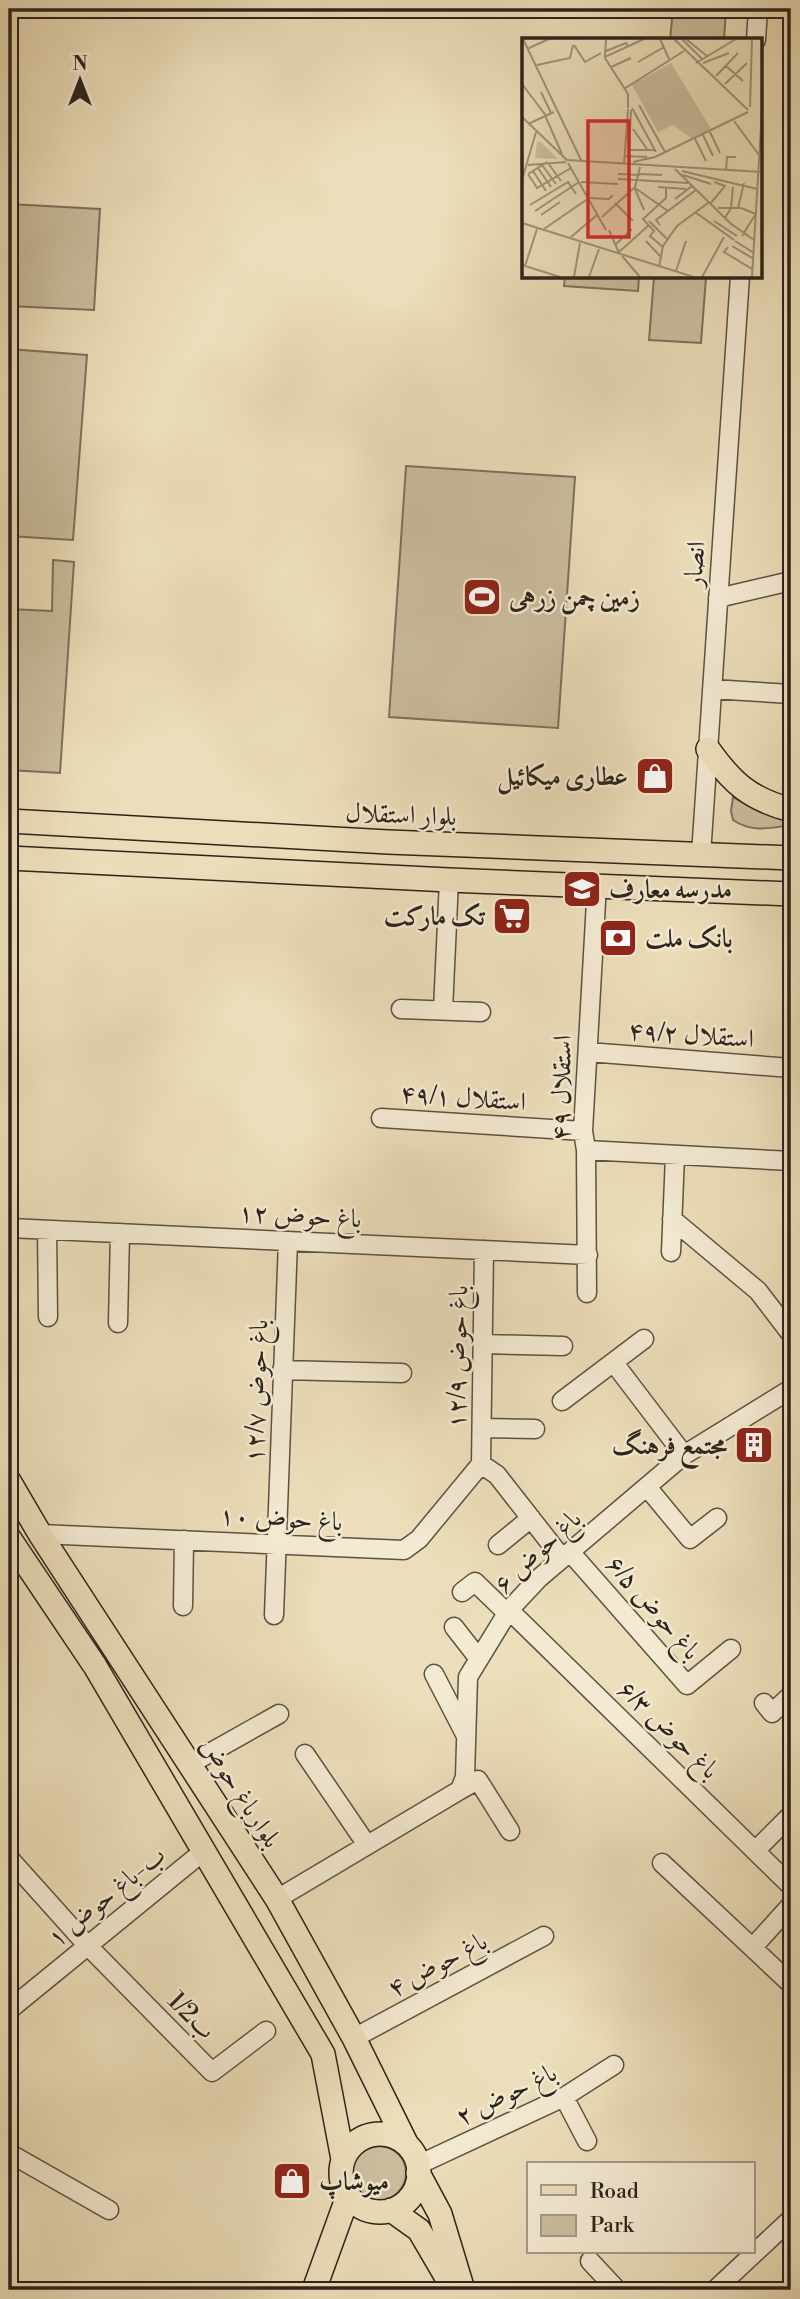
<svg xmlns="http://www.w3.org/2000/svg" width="800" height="2299" font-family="'Libre Bodoni',Amiri,serif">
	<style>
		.green { fill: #cbbe9f; stroke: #7c715d; stroke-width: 2 }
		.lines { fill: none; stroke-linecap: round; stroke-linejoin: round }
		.minor-casing { stroke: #5c5243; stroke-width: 21 }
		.major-casing { stroke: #2c241b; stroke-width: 26 }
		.minor { stroke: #f3ead2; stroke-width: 18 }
		.major { stroke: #ecdeba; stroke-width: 23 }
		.labels { text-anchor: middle; stroke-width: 5; stroke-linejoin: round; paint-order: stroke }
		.street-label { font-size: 26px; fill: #2c241b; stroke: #f3ead2 }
		.poi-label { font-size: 26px; font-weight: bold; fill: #2c241b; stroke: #f3ead2; text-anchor: start }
		.inset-road { fill: none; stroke: #9f947a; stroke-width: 2 }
		.view { fill: #d62828; fill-opacity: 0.15; stroke: #d62828; stroke-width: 3.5 }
		.inset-edge { fill: none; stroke: #2c241b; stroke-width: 3.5 }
	</style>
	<rect width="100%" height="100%" fill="#ecdeba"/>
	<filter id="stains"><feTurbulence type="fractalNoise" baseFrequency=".00286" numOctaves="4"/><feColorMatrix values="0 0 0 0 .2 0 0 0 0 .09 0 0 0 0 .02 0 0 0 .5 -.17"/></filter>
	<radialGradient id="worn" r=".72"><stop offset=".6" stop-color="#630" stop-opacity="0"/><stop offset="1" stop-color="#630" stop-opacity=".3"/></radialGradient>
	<path class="green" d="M673 9H726L724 40H670Z
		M9 204 100 209 94 310 9 306Z
		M565 277H639L638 291 564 286Z
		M654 277H706L701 343 649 340Z
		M9 349 87 355 73 540 9 536Z
		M406 466 575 477 558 728 389 717Z
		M53 560 74 562 60 773 9 770V609L52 611Z
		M733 797 757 810 791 817V825C770 828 752 833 733 820L731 811Z
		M352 2173a27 27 0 1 1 54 0a27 27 0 1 1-54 0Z"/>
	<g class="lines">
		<g class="minor-casing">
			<path id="minor" d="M756 40 758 9
				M718 598 791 581
				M712 689 791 694
				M701 855 740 276
				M401 1009 481 1012
				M443 1010 449 880
				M588 1052 791 1068
				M381 1118 583 1131
				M586 1150 791 1161
				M672 1219 758 1291 791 1334
				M9 1228 588 1255
				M47 1230 48 1317
				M671 1252 675 1156
				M587 1293 586 1150 583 1131 597 884
				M118 1323 120 1233
				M483 1344 563 1346
				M614 1363 684 1455
				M282 1370 402 1373
				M562 1401 644 1339
				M482 1428 535 1429
				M481 1464 484 1250
				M481 1464 497 1475 562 1558
				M647 1487 690 1539 717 1518
				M40 1534 404 1550 419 1539 481 1464
				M498 1545 531 1518
				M571 1553 687 1685 731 1649
				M462 1592 475 1582 507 1613
				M183 1606 184 1540
				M509 1610 791 1886
				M274 1615 288 1241
				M454 1627 479 1659
				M434 1674 465 1734
				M764 1703 772 1713 791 1695
				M305 1754 367 1845
				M190 1764 279 1714
				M460 1790 478 1780 510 1831
				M755 1851 791 1815
				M9 1858 87 1945 212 2072 266 2031
				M662 1863 791 1984
				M277 1899 460 1790 465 1777 468 1677 509 1610 538 1579 684 1455 791 1389
				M753 1947 791 1905
				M9 2010 205 1850
				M354 2038 544 1936
				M564 2097 587 2141
				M9 2153 109 2210
				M418 2165 564 2097 614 2065
				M590 2261 617 2290
				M715 2290 791 2219"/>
		</g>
		<g class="major-casing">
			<path id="major" d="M708 749C732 783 750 799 791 810
				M9 821 388 842 791 858
				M9 858 449 880 791 894
				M9 1481 40 1534 277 1899 354 2038 407 2145
				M9 1538 95 1666 323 2054 343 2159
				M341 2173a39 39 0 1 1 78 0a39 39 0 1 1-78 0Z
				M418 2173 440 2214 463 2290
				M391 2210 419 2230 453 2288
				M314 2290 348 2196"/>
		</g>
		<use href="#minor" class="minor"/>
		<use href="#major" class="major"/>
	</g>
	<defs>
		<g id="stadium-square" transform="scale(2.0125)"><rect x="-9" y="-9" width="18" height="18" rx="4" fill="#8f2418" stroke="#f3ead2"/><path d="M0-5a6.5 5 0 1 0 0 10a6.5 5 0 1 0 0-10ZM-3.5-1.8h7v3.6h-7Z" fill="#fff"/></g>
		<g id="shop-square" transform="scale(2.0125)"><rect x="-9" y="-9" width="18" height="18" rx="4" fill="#8f2418" stroke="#f3ead2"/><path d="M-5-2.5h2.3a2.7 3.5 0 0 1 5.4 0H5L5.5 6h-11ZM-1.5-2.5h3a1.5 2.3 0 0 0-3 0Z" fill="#fff"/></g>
		<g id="school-square" transform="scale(2.0125)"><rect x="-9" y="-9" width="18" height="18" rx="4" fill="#8f2418" stroke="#f3ead2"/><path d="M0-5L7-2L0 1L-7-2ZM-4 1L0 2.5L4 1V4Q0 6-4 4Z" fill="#fff"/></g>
		<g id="supermarket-square" transform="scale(2.0125)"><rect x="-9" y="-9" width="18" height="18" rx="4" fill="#8f2418" stroke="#f3ead2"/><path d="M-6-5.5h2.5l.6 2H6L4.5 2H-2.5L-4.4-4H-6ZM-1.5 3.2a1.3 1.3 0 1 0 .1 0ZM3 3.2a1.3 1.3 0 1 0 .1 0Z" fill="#fff"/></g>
		<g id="bank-square" transform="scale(2.0125)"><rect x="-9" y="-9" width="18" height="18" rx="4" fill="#8f2418" stroke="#f3ead2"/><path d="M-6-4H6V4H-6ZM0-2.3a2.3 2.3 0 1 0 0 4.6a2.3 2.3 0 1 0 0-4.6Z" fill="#fff"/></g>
		<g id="building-square" transform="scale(2.0125)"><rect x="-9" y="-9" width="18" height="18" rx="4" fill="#8f2418" stroke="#f3ead2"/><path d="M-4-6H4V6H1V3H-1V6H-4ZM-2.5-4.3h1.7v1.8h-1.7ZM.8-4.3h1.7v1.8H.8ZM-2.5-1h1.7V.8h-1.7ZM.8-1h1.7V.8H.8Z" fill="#fff"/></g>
	</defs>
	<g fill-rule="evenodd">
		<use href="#stadium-square" x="482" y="597"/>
		<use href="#shop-square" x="655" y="776"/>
		<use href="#school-square" x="582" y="889"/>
		<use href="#supermarket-square" x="512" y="916"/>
		<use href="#bank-square" x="618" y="938"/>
		<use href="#building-square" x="754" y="1445"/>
		<use href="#shop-square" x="292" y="2181"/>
	</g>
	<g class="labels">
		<g class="street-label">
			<text transform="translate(694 564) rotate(-86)" y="9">انصار</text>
			<text transform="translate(401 814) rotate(2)" y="9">بلوار استقلال</text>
			<text transform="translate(691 1034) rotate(4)" y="9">۴۹/۲ استقلال</text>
			<text transform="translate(561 1088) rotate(-89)" y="9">۴۹ استقلال</text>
			<text transform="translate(463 1097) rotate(4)" y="9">۴۹/۱ استقلال</text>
			<text transform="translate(300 1215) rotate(3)" y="9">۱۲ باغ حوض</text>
			<text transform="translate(457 1357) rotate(-89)" y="9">۱۲/۹ باغ حوض</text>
			<text transform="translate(256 1391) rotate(-88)" y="9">۱۲/۷ باغ حوض</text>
			<text transform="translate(281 1518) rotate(3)" y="9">۱۰ باغ حوض</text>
			<text transform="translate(537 1551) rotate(-43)" y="9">۶ باغ حوض</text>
			<text transform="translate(654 1607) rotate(49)" y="9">۶/۵ باغ حوض</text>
			<text transform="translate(669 1729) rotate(44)" y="9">۶/۳ باغ حوض</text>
			<text transform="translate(241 1792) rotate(57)" y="9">بلوارباغ حوض</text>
			<text transform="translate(106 1896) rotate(-39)" y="9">۱ ب-باغ حوض</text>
			<text transform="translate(437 1964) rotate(-28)" y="9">۴ باغ حوض</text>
			<text transform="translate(192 2015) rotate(45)" y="9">1/2ب</text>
			<text transform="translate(506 2094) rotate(-26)" y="9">۲ باغ حوض</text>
		</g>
		<g class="poi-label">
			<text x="509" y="606">زمین چمن زرهی</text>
			<text x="628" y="785" text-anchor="end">عطاری میکائیل</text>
			<text x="609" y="898">مدرسه معارف</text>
			<text x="485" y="925" text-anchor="end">تک مارکت</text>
			<text x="645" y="947">بانک ملت</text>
			<text x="727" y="1454" text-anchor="end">مجتمع فرهنگ</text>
			<text x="319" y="2190">میوشاپ</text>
		</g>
	</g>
	<g transform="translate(522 38)">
		<rect width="240" height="240" fill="#ecdeba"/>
		<path d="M149 25 189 91 169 100 151 87 136 94 110 47ZM15 104H19L36 121 13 120Z" fill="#cbbe9f"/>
		<path class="inset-road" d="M1 1 60 124M84 1 83 19 122 1M138 1 147 21M152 1 226 72M160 1 180 21M164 1 185 18M52 7 63 24 79 15M7 10 27 1M84 13 104 5 106 8M83 20 106 56V70M116 24 142 9M174 25 214 1M181 25 207 15M15 27 48 20 51 7M204 28 221 43M89 29 109 20M194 38 216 15M0 46 22 75 40 116M203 46 225 25M102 51 162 13M19 54 29 75M117 67 143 114M228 69 230 1M110 70 134 114M0 79 45 122 240 134M212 83 237 117M6 86 32 74M111 91 125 111M188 94 198 115M181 97 191 118M173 101 184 123M107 112 109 72M108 112H133M102 118 125 119M111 124 133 119 226 74M26 125 39 143M46 125 84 192M102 126 106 71M6 127 44 124M20 127 34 146M16 130 29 149M153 131 208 185 232 202M204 132 205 119H214M11 133 24 153M160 133 235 151M6 136 15 150 49 130M6 136 25 124M96 136 118 137M118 136 140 137M161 137 189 146M96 141 166 145M0 142 14 94M59 144 96 146M136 149 164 151M113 150 146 173M113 151 122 172M68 160 87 161 91 157M153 161 170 148M93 165 111 183M188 166 203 148 192 144M8 167 46 144 54 156M196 170H219L234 176M216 170 222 145M13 173 57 144M173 174 212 202M19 177 38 164M80 179 113 149 118 129M203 180 209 170 211 149M127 183 146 202M192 183 215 198M0 185 172 239M138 187 134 182 174 152M22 191 67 160M87 192 97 215M220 198 233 177M49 199 75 177M124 203 139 219M213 203 232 215M93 207 110 191M210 208 232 221M141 209 128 198 132 193 121 181 144 160V150M206 209 202 214 230 231M97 214 127 187M100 218 118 239M0 227 38 239M3 228 15 191M137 229 141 208 155 188 186 165M154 233 164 203M52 239 58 205M67 239 77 211M180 239 202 199M230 239 240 73"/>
		<path class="view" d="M66 83H107V199H66Z"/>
		<rect width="240" height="240" class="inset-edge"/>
	</g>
	<rect width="800" height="2299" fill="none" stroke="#ecdeba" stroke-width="35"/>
	<rect x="10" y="10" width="779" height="2278" fill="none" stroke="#2c241b" stroke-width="3.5"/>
	<rect x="18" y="18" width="765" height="2264" fill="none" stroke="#2c241b" stroke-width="2"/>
	<rect x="527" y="2162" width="228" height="91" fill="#f3ead2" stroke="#a39b89" stroke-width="2"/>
	<rect x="541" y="2185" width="35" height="10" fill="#ecdeba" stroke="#a39b89" stroke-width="2"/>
	<text x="590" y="2198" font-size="21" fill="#2c241b">Road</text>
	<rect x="541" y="2215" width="35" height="21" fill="#cbbe9f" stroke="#a39b89" stroke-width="2"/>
	<text x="590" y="2232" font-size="21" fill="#2c241b">Park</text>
	<g transform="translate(80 80)" stroke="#f3ead2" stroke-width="5" paint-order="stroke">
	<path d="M0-5L12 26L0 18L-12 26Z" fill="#2c241b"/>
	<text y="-10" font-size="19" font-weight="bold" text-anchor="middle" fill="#2c241b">N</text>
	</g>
	<rect width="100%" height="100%" filter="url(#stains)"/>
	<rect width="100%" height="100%" fill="url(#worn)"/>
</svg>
